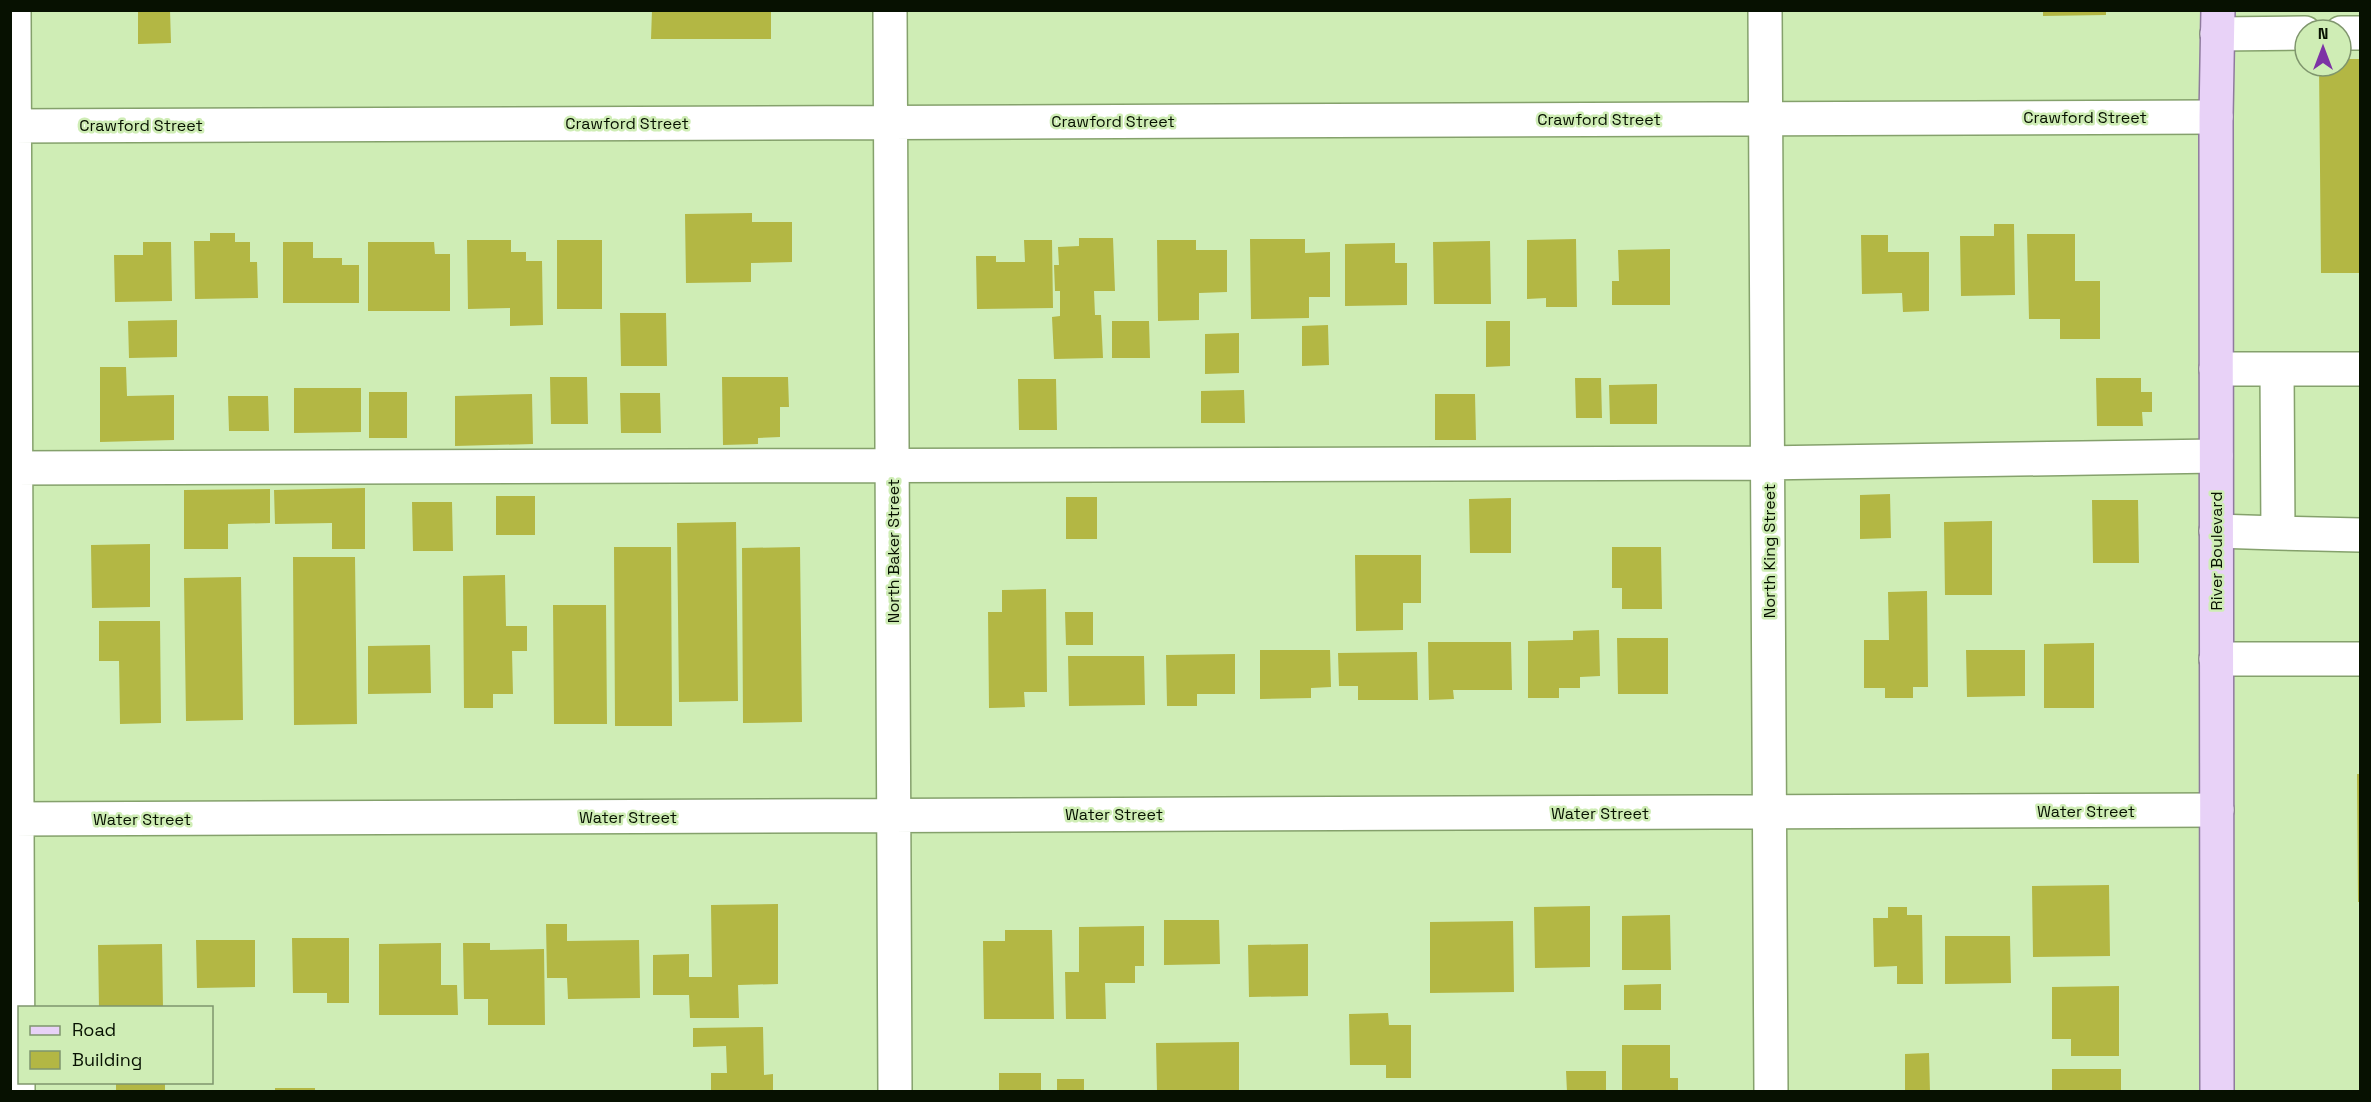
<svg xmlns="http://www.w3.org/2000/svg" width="2371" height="1102" font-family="'Space Grotesk',sans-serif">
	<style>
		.building { fill: #b3b744 }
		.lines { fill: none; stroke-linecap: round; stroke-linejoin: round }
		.minor-casing { stroke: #85a16c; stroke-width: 36 }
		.major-casing { stroke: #8f7b9e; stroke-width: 36 }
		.minor { stroke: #fff; stroke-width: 33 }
		.major { stroke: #e8d2f7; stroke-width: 33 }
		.labels { text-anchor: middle; stroke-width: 5; stroke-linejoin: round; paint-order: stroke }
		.street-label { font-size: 16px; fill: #071101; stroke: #cfedb5 }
	</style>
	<rect width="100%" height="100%" fill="#cfedb5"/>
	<path class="building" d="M138 10H170L171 43 138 44Z
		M652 10H771V39H651Z
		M2043 10H2106V15L2043 16Z
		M2341 59H2360V273H2321L2319 66H2341Z
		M752 213V222H792V262L751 263V282L686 283 685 214Z
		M1994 224H2014L2015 295 1961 296 1960 236H1994Z
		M210 233H235V242H250V262H257L258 298 195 299 194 241H210Z
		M2027 234H2075V281H2100V339H2060V319H2029Z
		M1861 235H1888V252H1929V311L1903 312 1902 293 1862 294Z
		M1079 238H1113L1115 291H1094L1095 315H1101L1103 358 1054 359 1052 317 1060 316V291H1055L1054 265H1059L1058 247 1079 246Z
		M1250 239H1305V253L1330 252V297H1309V318L1251 319Z
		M1576 239 1577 307H1546V298L1527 299V240Z
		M467 240H511V252H526V261H542L543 325 510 326V308L468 309Z
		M557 240H602V309H557Z
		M1024 240H1052L1053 308 977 309 976 256H996V262H1025Z
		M1157 240H1196V250H1227V292L1199 293V320L1158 321Z
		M1490 241 1491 304H1434L1433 242Z
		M143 242H171L172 301 115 302 114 255H143Z
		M283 242H313V258H342V265H359V303H283Z
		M368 242H434L435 254H450V311H368Z
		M1395 243V263H1407V305L1345 306V244Z
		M1670 249V305H1612V281H1619L1618 250Z
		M620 313H666L667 366H621Z
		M177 320V357L129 358 128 321Z
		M1112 321H1149L1150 358H1112Z
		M1486 321H1510V366L1486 367Z
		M1328 325 1329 365 1302 366V326Z
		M1239 333V373L1205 374V334Z
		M100 367H126L127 396 174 395V440L100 442Z
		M550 377H587L588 424H551Z
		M722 377H788L789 407H780V437L758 438V444L723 445Z
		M1575 378H1601L1602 418H1576Z
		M2096 378H2141V392H2152V412H2142L2143 426H2097Z
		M1018 379H1056L1057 430H1019Z
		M1657 384V424H1610L1609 385Z
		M294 388H361V432L294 433Z
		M1244 390 1245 423H1201V391Z
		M369 392H407V438H369Z
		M620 393H660L661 433H621Z
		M532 394 533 444 455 446V396Z
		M1435 394H1475L1476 440H1435Z
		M228 396H268L269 431H229Z
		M365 488V549H332V523L275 524 274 490Z
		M270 489V523L228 524V549H184V490Z
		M1890 494 1891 538 1860 539V495Z
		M496 496H535V535H496Z
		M1066 497H1097V539H1066Z
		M1511 498V553H1470L1469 499Z
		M2092 500H2138L2139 563H2093Z
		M412 502H452L453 551H413Z
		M1992 521V595H1945L1944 522Z
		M736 522 738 701 679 702 677 523Z
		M150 544V607L92 608 91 545Z
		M614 547H671L672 726H615Z
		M800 547 802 722 743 723 742 548Z
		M1612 547H1661L1662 609H1622V588H1612Z
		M1355 555H1421V603H1403V630L1356 631Z
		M293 557H355L357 724 294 725Z
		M505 575 506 626H527V651H512L513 694H493V708H464L463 576Z
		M241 577 243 720 186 721 184 578Z
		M1046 589 1047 692H1024L1025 707 989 708 988 612H1002V590Z
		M1927 591 1928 687H1913V698H1885V688H1864V640H1889L1888 592Z
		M553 605H606L607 724H554Z
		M1065 612H1093V645H1066Z
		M99 621H160L161 723 120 724 119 661H99Z
		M1599 630 1600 676 1580 677V688H1559V698H1528V641L1573 640V631Z
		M1617 638H1668V694H1618Z
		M1428 642H1511L1512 690H1453L1454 699 1429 700Z
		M2094 643V708H2044V644Z
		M430 645 431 693 368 694V646Z
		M1260 650H1330L1331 687 1311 688V698L1260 699Z
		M1966 650H2025V696L1967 697Z
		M1417 652 1418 700H1358V686H1339L1338 653Z
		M1235 654V694H1197V706H1167L1166 655Z
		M1068 656H1144L1145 705 1069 706Z
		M2357 774H2360V902H2358Z
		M2109 885 2110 956 2033 957 2032 886Z
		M778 904V984L738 985 739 1018H690L689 995H653V955L689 954V977H712L711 905Z
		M1590 906V967L1535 968 1534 907Z
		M1888 907H1907V915H1922L1923 984H1897V966L1874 967 1873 918H1888Z
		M1670 915 1671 970H1622V916Z
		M1164 920H1219L1220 964 1164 965Z
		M1513 921 1514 992 1430 993V922Z
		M546 924H567V941L639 940 640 998 568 999 567 978H547Z
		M1144 926V966H1135V983H1105L1106 1019H1066L1065 972H1079V927Z
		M1005 930H1052L1054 1019H984L983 941H1005Z
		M1945 936H2010L2011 983 1945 984Z
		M292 938H349V1003H327V993H293Z
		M196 940H255V987L197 988Z
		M441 943V985H457L458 1015H379V944Z
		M463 943H490V950L544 949 545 1025H488V999H464Z
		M162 944 163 1008H99L98 945Z
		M1308 944V996L1249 997 1248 945Z
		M1661 984V1010H1624V985Z
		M2119 986V1056H2071V1039H2052V987Z
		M1388 1013 1389 1025H1411V1078H1386V1065H1350L1349 1014Z
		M763 1027 764 1075 773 1074V1092H711V1073H727L726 1046 693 1047V1028Z
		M1239 1042V1092H1157L1156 1043Z
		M1622 1045H1670V1078H1678V1092H1622Z
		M1929 1053 1930 1092H1905V1054Z
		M2052 1069H2121V1092H2052Z
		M1566 1071H1606V1092H1567Z
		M999 1073H1041V1092H999Z
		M1057 1079H1084V1092H1057Z
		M116 1082H165V1092H116Z
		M275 1088H315V1092H275Z"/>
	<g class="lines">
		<g class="minor-casing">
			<path id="minor" d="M14 10 18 1092
				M890 10 895 1092
				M1765 10 1771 1092
				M2341 33H2360
				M2217 34 2305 33
				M10 126 2216 117
				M2216 369H2360
				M2277 369 2278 533 2360 535
				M10 468 1768 463 2216 456
				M2216 531 2278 533
				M2216 659H2360
				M10 819 2217 810"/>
		</g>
		<g class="major-casing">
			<path id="major" d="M2217 1092 2216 117 2218 10"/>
		</g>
		<use href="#minor" class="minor"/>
		<use href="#major" class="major"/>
	</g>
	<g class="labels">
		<g class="street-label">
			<text x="2085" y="123">Crawford Street</text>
			<text x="1599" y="125">Crawford Street</text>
			<text x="1113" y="127">Crawford Street</text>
			<text x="627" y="129">Crawford Street</text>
			<text x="141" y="131">Crawford Street</text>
			<text transform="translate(893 551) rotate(-90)" y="6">North Baker Street</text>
			<text transform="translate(1769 551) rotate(-90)" y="6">North King Street</text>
			<text transform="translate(2216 551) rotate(-90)" y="6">River Boulevard</text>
			<text x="2086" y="817">Water Street</text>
			<text x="1600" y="819">Water Street</text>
			<text x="1114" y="820">Water Street</text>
			<text x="628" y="823">Water Street</text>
			<text x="142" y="825">Water Street</text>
		</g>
	</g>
	<rect width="2371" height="1102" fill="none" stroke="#071101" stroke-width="24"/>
	<rect x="18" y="1006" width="195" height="78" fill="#cfedb5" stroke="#7f956d" stroke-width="1.5"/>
	<rect x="30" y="1026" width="30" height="9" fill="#e8d2f7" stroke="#7f956d" stroke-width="1.5"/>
	<text x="72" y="1036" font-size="18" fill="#071101">Road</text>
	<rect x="30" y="1051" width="30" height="18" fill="#b3b744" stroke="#7f956d" stroke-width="1.5"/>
	<text x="72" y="1066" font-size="18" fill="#071101">Building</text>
	<g transform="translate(2323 48)"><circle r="28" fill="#cfedb5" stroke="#7f956d" stroke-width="1.5"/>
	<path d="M0-4.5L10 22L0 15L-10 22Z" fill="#7d33a5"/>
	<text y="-9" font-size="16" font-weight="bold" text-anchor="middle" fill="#071101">N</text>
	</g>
</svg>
